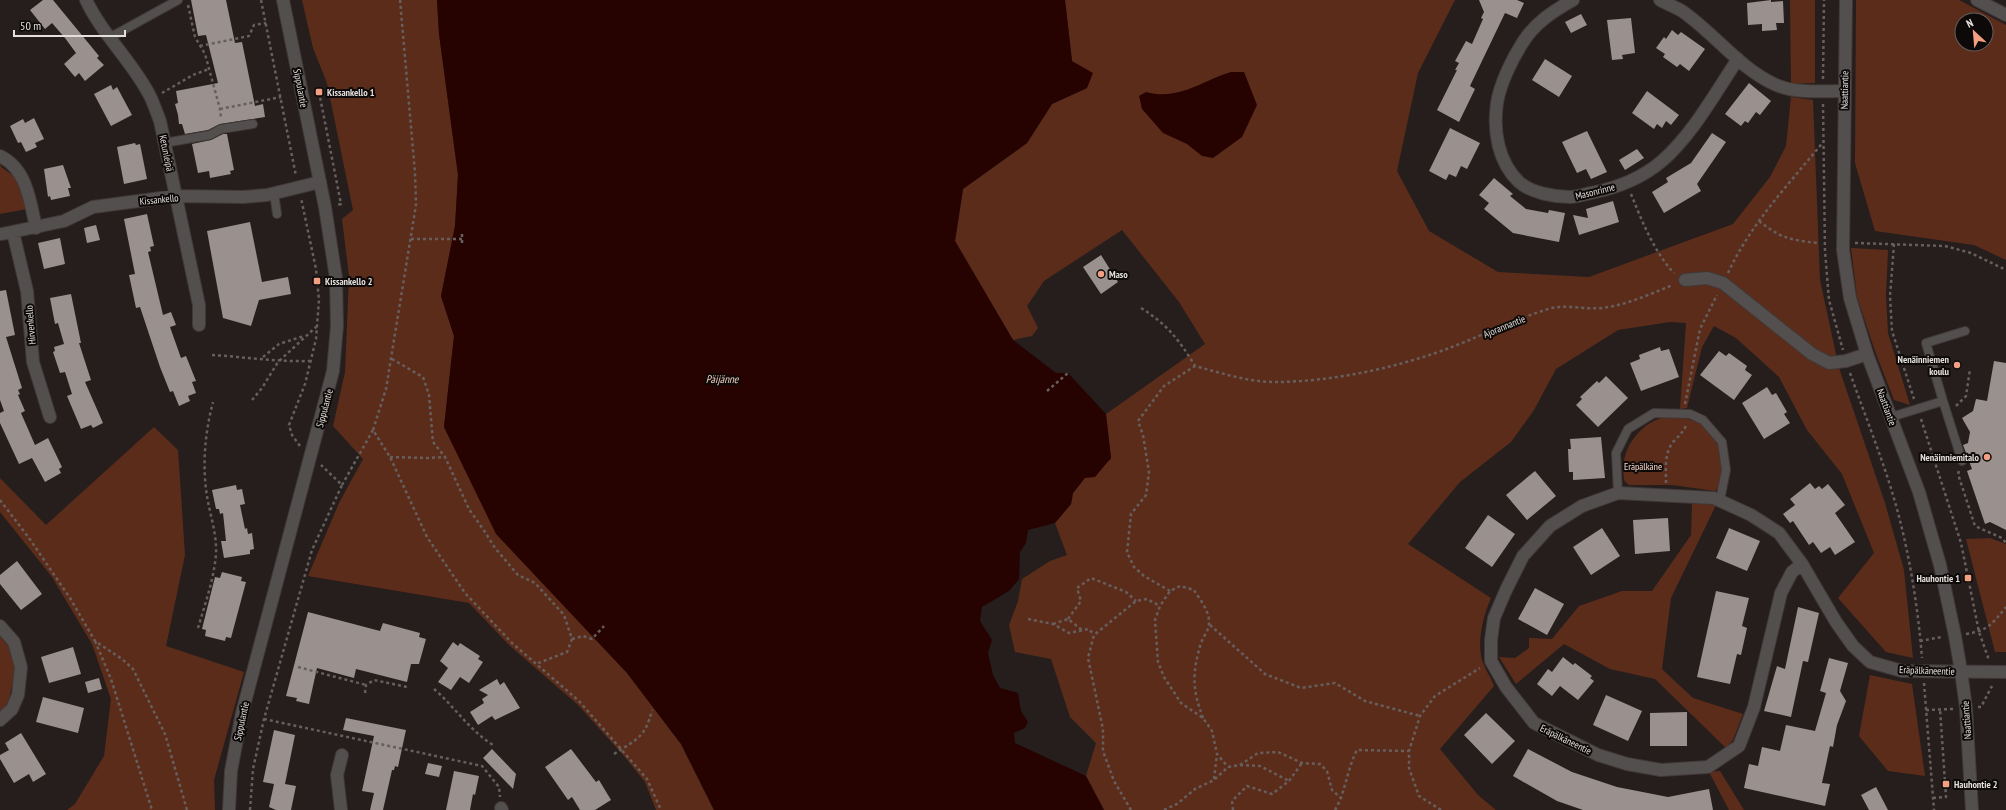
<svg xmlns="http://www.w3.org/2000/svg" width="2006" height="810" font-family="'PT Sans Narrow',sans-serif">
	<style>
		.green { fill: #5c2c1b; fill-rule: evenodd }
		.water { fill: #260300 }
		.building { fill: #9a918e }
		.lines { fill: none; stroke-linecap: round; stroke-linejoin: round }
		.service-casing { stroke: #403937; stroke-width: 10 }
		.minor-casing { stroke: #403937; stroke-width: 14 }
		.tertiary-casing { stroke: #403937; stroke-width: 14 }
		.path { stroke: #665f5d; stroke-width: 2.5; stroke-dasharray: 3 3; stroke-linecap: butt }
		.service { stroke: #534f4e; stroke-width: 8 }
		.minor { stroke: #534f4e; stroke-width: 12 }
		.tertiary { stroke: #534f4e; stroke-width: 12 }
		.poi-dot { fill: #f39f82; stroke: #0c0908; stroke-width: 1.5 }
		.labels { text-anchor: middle; stroke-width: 4; stroke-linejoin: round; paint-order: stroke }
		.street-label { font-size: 10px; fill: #e5e0de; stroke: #0c0908 }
		.poi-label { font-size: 10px; font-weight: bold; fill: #e5e0de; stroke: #0c0908; text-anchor: start }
		.park-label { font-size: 10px; fill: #fcd8cb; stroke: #0c0908 }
		.water-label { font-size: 11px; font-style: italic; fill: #f3cfc3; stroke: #0c0908 }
	</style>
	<rect width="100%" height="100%" fill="#251e1c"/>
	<path class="green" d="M302 0H437L439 34 458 175 455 226 441 296 454 336 444 427 497 534 627 673 681 744 714 810H656L645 782 624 756 578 705 509 645 469 603 308 576 339 503 363 459 333 426 345 372 349 276 342 219 353 210 327 83 313 48Z
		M1065 0H1455L1418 73 1397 171 1429 231 1498 272 1589 277 1733 224 1770 177 1786 146 1791 97 1813 100 1820 280 1839 368 1885 503 1904 570 1913 658 1886 652 1838 598 1874 553 1842 474 1807 430 1779 377 1736 338 1714 326 1702 347 1687 408 1680 409 1686 323 1670 322 1618 330 1556 369 1534 410 1511 442 1460 482 1408 544 1491 598C1483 616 1477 641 1482 660 1485 669 1491 678 1494 686L1440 749 1478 795 1496 810H1104L1086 776 1096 743 1070 717 1051 659 1015 652 1009 625 1018 601 1022 579 1050 561 1067 555 1055 523 1071 504 1073 493 1085 477 1111 459 1106 414 1205 344 1179 302 1122 230 1044 281 1027 306 1038 328 1032 336 1013 340 955 241 963 189 1027 143 1052 104 1087 88 1072 61Z
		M1790 0H1815V83L1791 84Z
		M1856 0H1959L2006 25V260L1974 245 1875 231 1855 163ZM1962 20H1986V44H1962Z
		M0 162 1 167 21 181 27 209 0 214Z
		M1851 248 1888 250 1886 296 1888 333 1910 405 1894 400 1875 351 1857 297Z
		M1680 417C1721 426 1727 450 1720 487L1715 491 1672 485H1629L1625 482C1617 456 1636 425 1662 418 1667 417 1674 417 1680 417Z
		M154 427 178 450 185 555 166 646 244 672 214 780 215 810H67L75 804 104 756 111 699 92 644 52 577 0 512V478L46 525Z
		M1692 503 1716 505 1671 598 1662 669 1693 698 1743 714 1733 740 1726 748 1655 679 1610 669 1564 644 1516 684 1499 657 1515 658 1529 648V638L1552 639 1579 606 1622 591H1652L1691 535Z
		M1990 538 2006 544V652H1995L1966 539Z
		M0 636 13 652 14 664V676L8 705 0 711Z
		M1870 675 1912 684 1925 776 1888 771 1859 736Z
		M1720 771 1744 810H1729L1709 772Z"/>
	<path class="water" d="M437 0H1065L1072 61 1093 73 1087 88 1052 104 1027 143 963 189 955 241 1013 340 1056 373H1068L1106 414 1111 458 1095 477 1085 478 1073 493 1071 504 1055 523 1028 530 1026 543 1020 552 1019 579 1009 591 982 607 980 621 992 640 988 653 993 675 1000 688 1018 693 1021 711 1028 722 1025 728 1014 733 1015 743 1086 776 1104 810H714L681 744 627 673 496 534 444 427 454 336 441 296 455 226 458 175 439 34Z
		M1231 72H1244L1257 105 1242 137 1213 158 1202 156 1187 144 1163 133 1142 109 1139 96 1146 92C1179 101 1201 81 1231 72Z"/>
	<path class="building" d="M43 0H53L99 56 97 58 104 65 85 81 79 73 75 77 64 64 76 53 65 38 52 23 45 29 30 10Z
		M191 0H226L235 43 242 42 255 106 263 104 265 117 220 124 208 130 185 134 182 124H179L178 115 175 104 178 103 176 91 218 83 206 35 198 36Z
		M1479 0H1517L1524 3 1517 18 1505 13 1470 86 1475 89 1459 122 1437 110 1457 70H1455L1459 63 1455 61 1466 41 1472 44 1483 19 1481 18 1484 12Z
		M1771 0V2L1783 1 1784 23H1776L1777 30 1762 31V24L1748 25 1747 3Z
		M1581 14 1587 25 1571 33 1565 22Z
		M1631 18 1635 53 1622 55 1623 59 1612 60 1607 20Z
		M1672 30 1678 35 1681 32 1705 49 1689 71 1680 64 1677 67 1663 57 1665 54 1656 48 1664 37 1666 39Z
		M1545 59 1572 76 1559 97 1532 80Z
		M1749 83 1771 101 1760 115 1756 112 1748 123 1745 121 1741 126 1725 114Z
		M111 85 113 90 117 87 132 115 111 126 94 94Z
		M1647 91 1679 115 1671 125 1666 121 1662 128 1657 124 1654 129 1632 113Z
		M34 118 44 139 35 143 37 147 26 152 21 142 18 143 10 126 23 119 25 123Z
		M1450 128 1480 143 1467 169 1461 166 1456 177 1449 174 1446 180 1429 171Z
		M1587 131 1607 172 1591 179 1586 169 1577 173 1562 142Z
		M1712 133 1726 142 1697 184 1701 191 1664 213 1652 192 1668 182 1666 178 1691 163Z
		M223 134H227L234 170 230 171 231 174 210 178 209 171 198 173 192 144 211 140Z
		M135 143 136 145 140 144 147 179 124 184 117 147Z
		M1637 149 1644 158 1625 170 1619 160Z
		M63 165 71 188H68L70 196 51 200 50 196 48 197 44 169Z
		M1494 178 1513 194 1510 196 1526 209 1548 213 1549 210 1565 213 1559 242 1513 233 1484 209 1489 203 1479 195Z
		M1613 201 1619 222 1579 235 1573 215 1588 218 1586 209Z
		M147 214 154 246 150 247 151 251 148 252 163 315 171 312 176 325 170 327 181 358 186 356 196 381 192 382 196 393 188 396 190 401 179 406 173 391 170 392 160 367 140 307 136 308 129 275 135 274 124 219Z
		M250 222 262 282 288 277 291 294 259 300 251 326 223 318 207 231Z
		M96 225 100 240 87 243 84 228Z
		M60 238 65 264 44 269 38 243Z
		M1101 255 1118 282 1101 294 1083 267Z
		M6 290 15 335 6 337 22 388 18 390 20 394 18 395 25 411 21 413 35 445 48 438 62 467 59 469 61 473 45 482 32 458 19 464 0 423V413L4 411 0 400V291Z
		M71 294 81 343H79L91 380 85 382 103 423 93 428 91 425 81 429 67 396 72 394 65 372 60 373 53 352 55 351 54 347 64 344 58 323 55 324 50 298Z
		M1660 347 1661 351 1669 349 1679 377 1641 391 1630 363 1640 359 1639 355Z
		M1719 351 1726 356 1729 353 1747 366 1745 370 1752 375 1734 400 1700 375Z
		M1994 361 2006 363V530L1990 522 1985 524 1967 471 1972 469 1963 445 1968 443 1970 432 1962 418 1973 411 1976 399 1987 401Z
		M1606 376 1628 398 1598 427 1576 405 1582 399 1580 397 1597 381 1599 383Z
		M1767 387 1772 395 1776 393 1787 412 1784 414 1790 423 1764 439 1742 403Z
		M1601 437 1605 478 1573 480V472H1569L1568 449H1571L1570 439Z
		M1535 471 1556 496 1527 520 1506 495Z
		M1810 483 1815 489 1819 486 1822 489 1828 484 1845 505 1835 513 1855 542 1835 555 1830 547 1821 553 1813 542 1809 545 1793 521 1790 523 1783 514 1795 505 1790 499Z
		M236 485 237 490 242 489 245 504 240 505 245 529 247 528 248 534 252 533 254 549 250 550V554L224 558 221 541H226L223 513 220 514 219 509H216L212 490Z
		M1488 515 1515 534 1492 567 1465 548Z
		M1668 518 1670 551 1635 554 1633 520Z
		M1602 528 1620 556 1591 575 1573 547Z
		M1729 528 1760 541 1747 571 1716 558Z
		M17 561 42 594 21 610 0 584V575Z
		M222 572 242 577 241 581 246 582 231 638 226 637 225 641 205 636 206 630 202 629 215 577 220 578Z
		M1535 588 1564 604 1547 635 1518 619Z
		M1716 591 1749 598 1742 626 1747 628 1741 655 1737 654 1730 684 1697 677Z
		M1798 607 1819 613 1808 662 1803 661 1791 717 1764 711 1777 666 1785 669Z
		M308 612 380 631 383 623 420 633 419 637 426 639 419 664H411L407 682 356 669 354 678 317 668 309 704 296 701 297 698 286 696Z
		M453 642 458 646 460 643 480 656 478 659 483 662 469 683 460 677 451 690 438 682 448 668 440 661Z
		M73 647 81 674 49 683 41 657Z
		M1563 657 1573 665 1575 663 1592 676 1590 678 1594 681 1578 700 1560 686 1552 696 1537 684 1548 669 1552 672Z
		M1829 658 1848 663 1840 691 1846 701 1837 725 1833 747 1830 746 1822 783 1830 784 1825 806 1744 788 1749 764 1758 766 1762 747 1780 751 1786 725 1815 731 1826 693 1820 691Z
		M99 678 102 689 88 693 85 682Z
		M497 679 500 685 504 682 520 708 495 720 492 716 478 725 470 712 484 703 482 699 488 695 479 690Z
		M1606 695 1642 711 1628 741 1593 725Z
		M43 697 84 708 78 733 36 722Z
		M1687 712V746H1650V713Z
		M1486 713 1515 741 1492 764 1464 735Z
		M346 718 406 730 398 767 395 766 394 770H392L383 810H370L374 793 362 791 374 736 343 730Z
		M274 730 295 735 285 784 296 786 291 810H276L269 807 274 784 263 782Z
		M21 733 46 774 33 782 29 774 14 783 0 759V755L9 750 5 743Z
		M492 749 516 774 513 789 483 758Z
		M571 749 596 782 599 780 611 800 595 810H580L572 797 568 800 545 767Z
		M1528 749 1572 772 1617 787 1668 797 1709 789 1713 810H1583L1557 801 1513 776Z
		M428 763 442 766 439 777 425 774Z
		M454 771 479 776 475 795 473 794 470 810H446Z
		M1876 787 1888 810H1869L1861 795Z"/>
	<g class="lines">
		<g class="service-casing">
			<path id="service" d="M109 38 178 0
				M164 143 210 135 221 129 253 124
				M274 193 277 214
				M1943 401 1962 461
				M1891 417 1943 401 1926 343 1965 331
				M1618 493 1616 453 1628 429 1654 413 1690 414 1703 420 1722 442 1726 470 1720 500"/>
		</g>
		<g class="minor-casing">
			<path id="minor" d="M86 0C103 36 134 63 151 98 154 105 157 113 160 121L199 305V325
				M1573 0C1553 11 1535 23 1523 42 1512 59 1500 84 1497 103 1493 131 1498 162 1519 182 1531 193 1555 197 1570 197 1577 197 1585 194 1591 193 1617 188 1642 178 1662 161 1693 134 1715 93 1738 59
				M1660 0C1667 4 1675 7 1682 11 1714 33 1738 67 1774 84 1795 94 1821 91 1844 91
				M1977 0 2006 15
				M0 156C27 169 30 201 36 228
				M13 232 27 291 33 362 50 417
				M2 234 64 221 93 207 176 196 243 197 267 195 320 182
				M1685 280 1707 278 1723 283 1812 354 1829 363 1846 361 1867 354
				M1802 564 1792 572 1781 593 1754 707 1739 746 1708 767 1661 770 1627 764 1598 755 1534 723 1506 687 1491 661V640L1494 618 1506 590 1523 556 1550 526 1582 506 1618 493 1714 498 1751 515 1779 533 1802 564 1836 622 1853 646 1870 662 1902 671 2006 672
				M0 626 14 642 21 667 18 695 12 709 0 720
				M501 808 502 810
				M341 810 337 775 342 755"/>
		</g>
		<g class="tertiary-casing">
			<path id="tertiary" d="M1846 0 1843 250 1850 298 1867 354 1919 492 1940 565 1955 636 1961 671 1966 708 1972 810
				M229 810 231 771 242 713 333 371 337 326 336 278 325 207 283 0"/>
		</g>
		<path class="path" d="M261 0 296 176
			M400 0 415 173 416 205 386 389 373 430 390 457 427 537 465 593 512 643 579 701 647 779 661 810
			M188 5 195 37 205 54 220 109 221 118
			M200 46 249 36 254 25 266 23
			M1823 79 1824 0
			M319 92 341 204 337 205
			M162 93 193 75 209 69
			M1823 104 1825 251 1829 300 1843 350
			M220 109 281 97
			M1631 194C1642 221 1654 252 1674 273
			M1759 221C1780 238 1791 240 1817 243
			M462 234V245
			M411 239H462
			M1855 243 1945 246 1971 253 2006 270
			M1894 244 1890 296 1892 331 1914 399
			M1728 273C1751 223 1790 183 1824 141
			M1141 308C1167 324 1180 341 1195 366 1221 373 1248 382 1275 382 1332 382 1400 367 1452 347 1483 335 1513 320 1545 310 1563 303 1583 310 1602 308 1627 305 1650 294 1673 285
			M212 355C245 357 277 362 310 361
			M263 357 279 344 304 336
			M392 359 423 377 429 395 433 442 445 457 469 509 485 532 495 548 518 575 535 583 564 615 572 639 567 652 536 664
			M1850 373C1862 407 1875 440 1886 473 1906 532 1917 596 1922 658
			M1047 391 1068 373
			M252 400 262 388 278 362 316 327
			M1685 404 1700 329 1717 295
			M1956 406 1966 396 1970 369
			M1921 419 1961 543 1979 632 1989 660
			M300 446 292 435 289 425 305 384 316 339 319 300 316 269 301 198
			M390 457 428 458 445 457
			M1959 471 1958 474 1975 526 2002 538 2006 543
			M1666 483C1666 468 1664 454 1673 442 1679 436 1683 432 1687 424
			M342 485 373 430
			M0 500 29 538 70 598 95 641 122 659 133 669 165 734 187 810
			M1170 591 1144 576 1134 567 1127 552 1131 514 1146 495 1149 472 1143 435 1138 421 1164 386 1195 366
			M1028 619 1053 624 1069 633 1089 629 1094 635
			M1068 619 1081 601 1077 588 1091 578 1126 592 1136 601
			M1053 624 1068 619 1082 630
			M1210 625 1265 674 1301 688 1335 683 1365 701 1420 716
			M198 628C205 604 214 579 216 554 217 534 210 515 207 496 202 466 205 432 213 402
			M1966 634C1988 631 1993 623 2006 607
			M572 639 583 636 592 639 604 626
			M95 641 111 679 152 810
			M1920 641 1942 637
			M298 667 366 685
			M1924 683 1934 810
			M434 689C455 707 469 730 493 745
			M365 693 366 685 374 680 407 687
			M1978 707H1981L1992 686
			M1926 710 1953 709
			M1203 718C1192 689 1192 673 1201 643 1203 637 1209 630 1209 624 1210 611 1200 600 1194 590L1180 586 1170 591 1160 606 1155 620 1158 662 1164 677 1181 703 1203 718 1212 731 1217 754 1228 767
			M264 719 482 766 499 787 500 797
			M614 754C637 739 645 738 652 710
			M1240 765 1260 766 1289 781
			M1214 779 1217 754
			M1933 798 1946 797 1940 709
			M250 810 253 769 264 719 312 550 342 485 321 465
			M1131 810 1114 781 1103 751V729L1088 658 1094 635 1136 601 1147 599 1160 606
			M1164 810 1177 804 1195 789 1214 780 1228 767 1240 765 1258 753 1278 752 1302 763 1320 764 1327 771 1332 790 1342 799
			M1233 810 1232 801 1247 786 1272 794 1289 781 1302 763
			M1335 810C1346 791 1347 769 1357 750L1409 751
			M1441 810 1419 796 1409 768V751L1420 716 1435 696 1480 668"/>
		<use href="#service" class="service"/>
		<use href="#minor" class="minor"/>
		<use href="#tertiary" class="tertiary"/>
	</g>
	<g class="poi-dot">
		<rect x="315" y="88" width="8" height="8" rx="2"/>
		<circle cx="1101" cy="274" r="4"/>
		<rect x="313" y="277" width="8" height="8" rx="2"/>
		<circle cx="1957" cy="365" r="4"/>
		<circle cx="1987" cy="457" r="4"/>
		<rect x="1964" y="574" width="8" height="8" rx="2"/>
		<rect x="1942" y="780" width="8" height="8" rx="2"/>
	</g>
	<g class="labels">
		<g class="street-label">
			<text transform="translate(301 88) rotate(79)" y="4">Sippulantie</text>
			<text transform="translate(1844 90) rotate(-89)" y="4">Naattiantie</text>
			<text transform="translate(167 153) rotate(78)" y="4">Ketunleipä</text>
			<text transform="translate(1595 191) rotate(-14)" y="4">Masonrinne</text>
			<text transform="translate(159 199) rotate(-6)" y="4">Kissankello</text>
			<text transform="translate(30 325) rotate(-95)" y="4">Hirvenkello</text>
			<text transform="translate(1504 326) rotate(-22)" y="4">Ajorannantie</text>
			<text transform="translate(1887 407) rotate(70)" y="4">Naattiantie</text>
			<text transform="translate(324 408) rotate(-75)" y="4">Sippulantie</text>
			<text transform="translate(1927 670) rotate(2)" y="4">Eräpälkäneentie</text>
			<text transform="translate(1966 720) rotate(-94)" y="4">Naattiantie</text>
			<text transform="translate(241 721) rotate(-78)" y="4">Sippulantie</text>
			<text transform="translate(1566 739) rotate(26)" y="4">Eräpälkäneentie</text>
		</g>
		<g class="poi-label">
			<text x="327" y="96">Kissankello 1</text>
			<text x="1109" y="278">Maso</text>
			<text x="325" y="285">Kissankello 2</text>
			<text x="1949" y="363" text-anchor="end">Nenäinniemen<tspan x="1949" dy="12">koulu</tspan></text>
			<text x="1979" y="461" text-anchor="end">Nenäinniemitalo</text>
			<text x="1960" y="582" text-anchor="end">Hauhontie 1</text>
			<text x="1954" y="788">Hauhontie 2</text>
		</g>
		<g class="park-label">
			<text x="1643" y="470">Eräpälkäne</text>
		</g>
		<g class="water-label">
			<text x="722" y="383">Päijänne</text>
		</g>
	</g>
	<g transform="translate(1974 32) rotate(334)"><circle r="19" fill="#0c0908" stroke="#635f5e"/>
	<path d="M0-3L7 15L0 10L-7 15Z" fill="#f39f82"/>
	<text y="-6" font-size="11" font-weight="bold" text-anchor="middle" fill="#e5e0de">N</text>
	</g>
	<path d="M14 30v6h111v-6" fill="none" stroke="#e5e0de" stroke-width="2"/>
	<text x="20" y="30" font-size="12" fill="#e5e0de" stroke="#0c0908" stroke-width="3" paint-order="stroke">50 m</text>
</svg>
